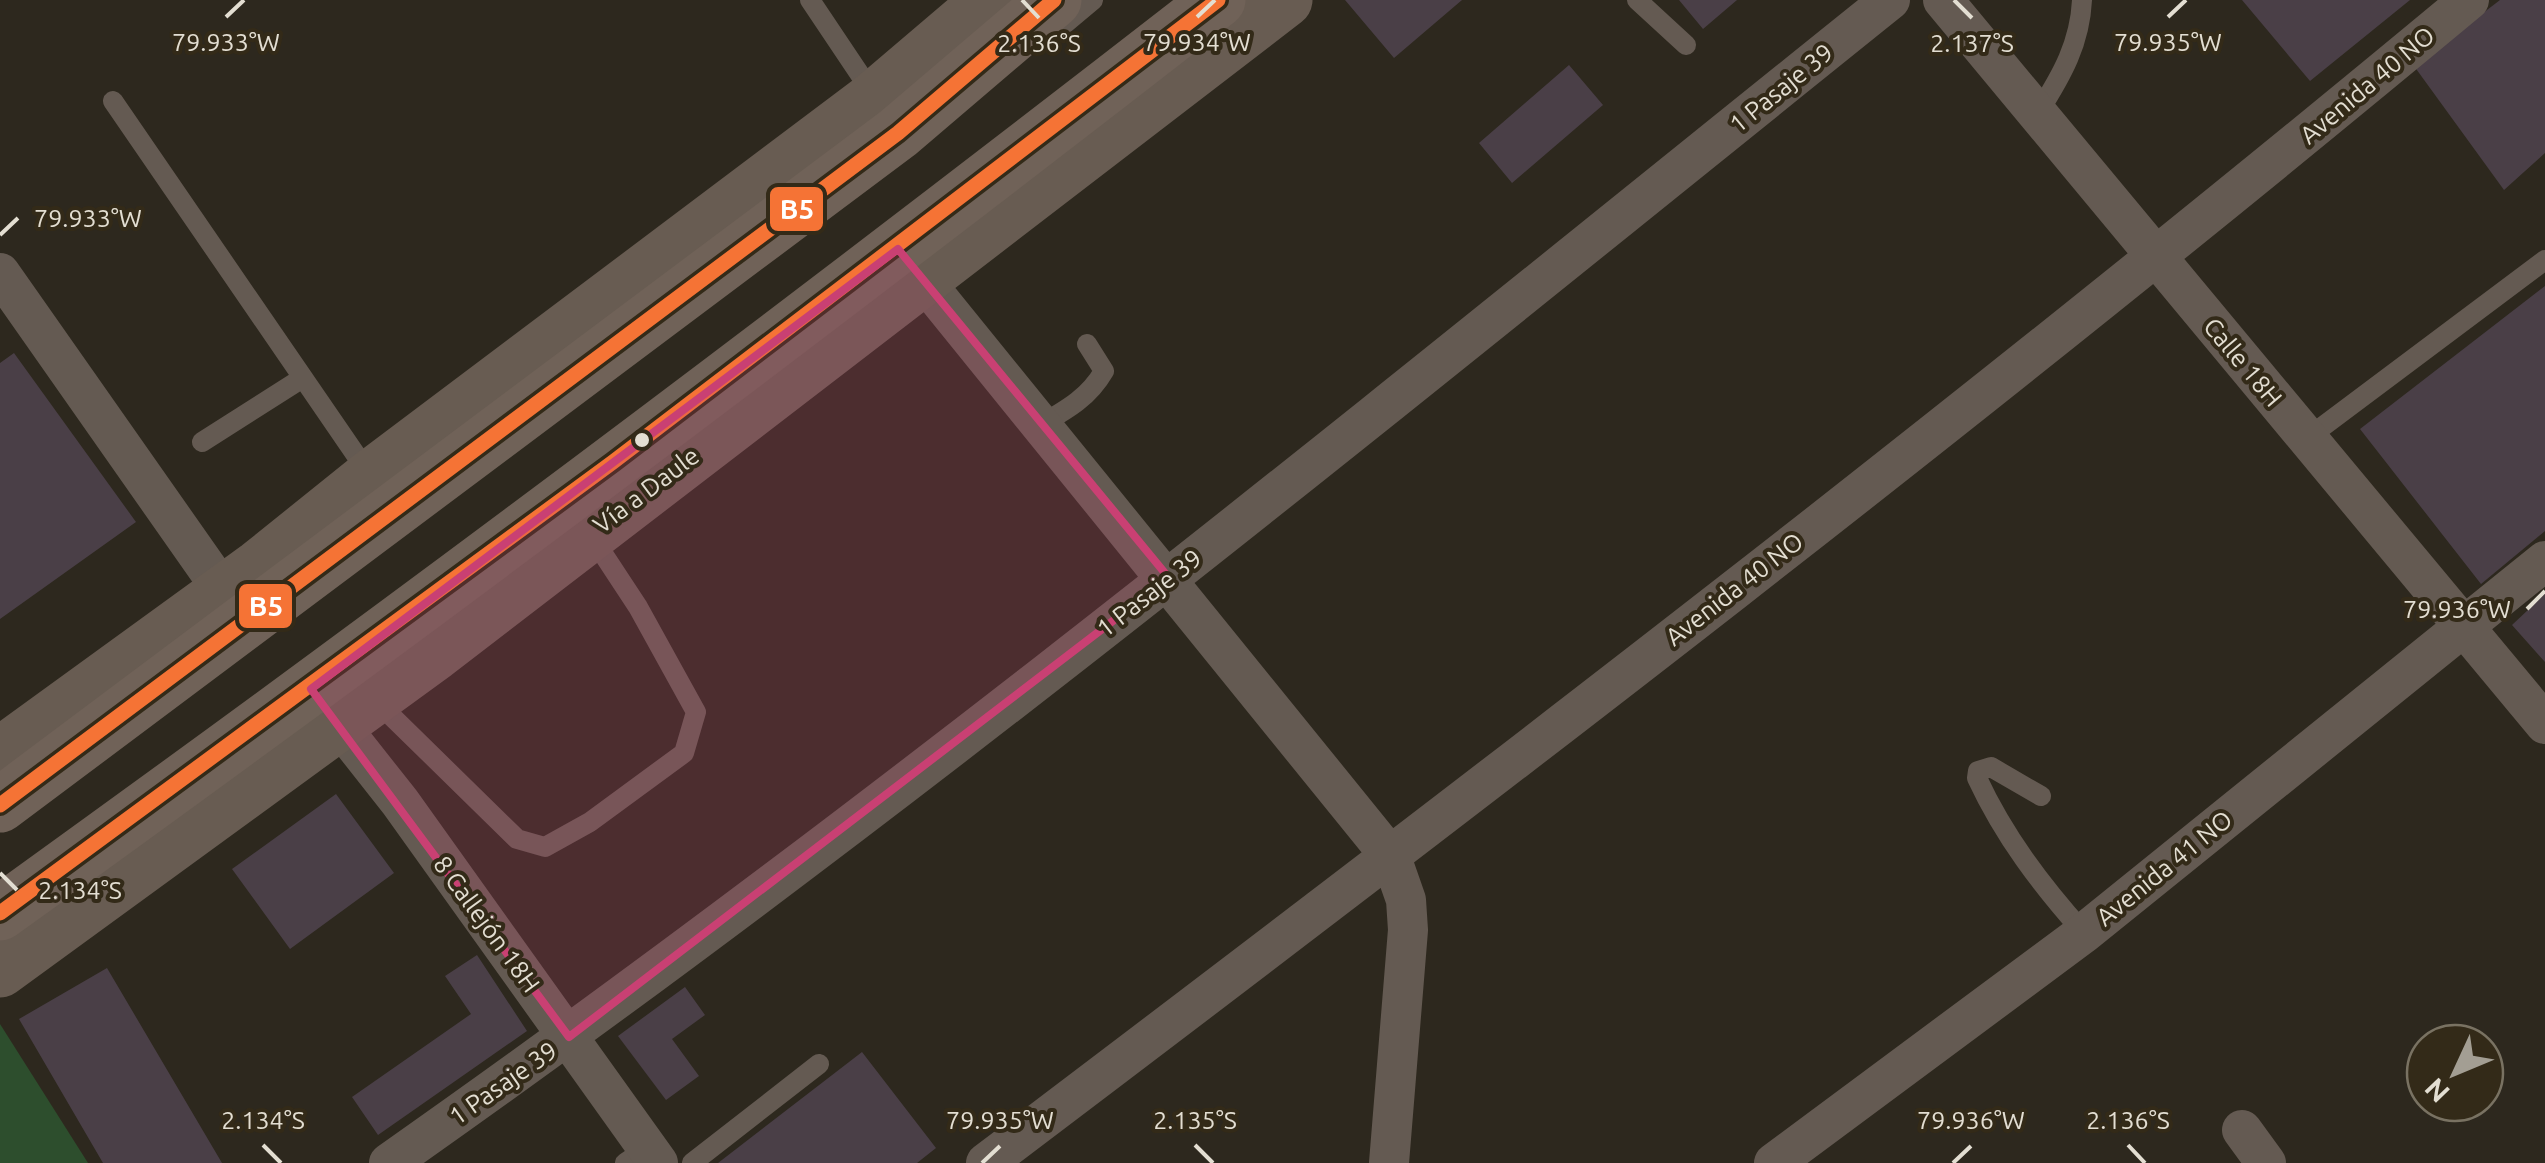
<svg xmlns="http://www.w3.org/2000/svg" width="2545" height="1163" font-family="Ubuntu,sans-serif">
	<style>
		.green { fill: #2d4e2d }
		.building { fill: #4a3f47 }
		.lines { fill: none; stroke-linecap: round; stroke-linejoin: round }
		.service { stroke: #645a52; stroke-width: 20 }
		.minor { stroke: #645a52; stroke-width: 40 }
		.secondary { stroke: #685c52; stroke-width: 55 }
		.primary { stroke: #706258; stroke-width: 55 }
		.bus-1-casing { stroke: #332a18; stroke-width: 22 }
		.bus-1 { stroke: #f57335; stroke-width: 15 }
		.marked { fill: #c94073; fill-opacity: 0.2; stroke: #c94073; stroke-width: 8; stroke-linejoin: round }
		.ticks { fill: none; stroke: #e3ded2; stroke-width: 4 }
		.bus-dot { fill: #e3ded2; stroke: #332a18; stroke-width: 4 }
		.labels { text-anchor: middle; stroke-width: 8; stroke-linejoin: round; paint-order: stroke }
		.street-label { font-size: 25px; fill: #e3ded2; stroke: #332a18 }
		.ticks-label { font-size: 25px; text-anchor: middle; fill: #e3ded2; stroke: #332a18; stroke-width: 8; stroke-linejoin: round; paint-order: stroke }
		.line-badge { stroke: #332a18; stroke-width: 4 }
		.badge-label { font-size: 28px; text-anchor: middle; font-weight: bold; fill: #fff }
	</style>
	<rect width="100%" height="100%" fill="#2d281e"/>
	<path class="green" d="M0 1024 88 1163H0Z"/>
	<path class="building" d="M1345 0H1462L1394 58Z
		M1679 0H1737L1703 29Z
		M2242 0H2410L2310 81Z
		M2500 0H2545V153L2504 190 2414 66Z
		M1569 65 1603 105 1512 183 1479 143Z
		M2545 286V531L2481 584 2360 429Z
		M14 353 136 522 0 619V363Z
		M2545 594V662L2512 625Z
		M336 794 394 873 290 949 232 869Z
		M477 955 527 1031 378 1135 352 1097 471 1014 445 976Z
		M107 968 222 1163H103L19 1019Z
		M685 987 705 1015 672 1039 699 1076 666 1100 618 1036Z
		M862 1052 936 1148 917 1163H718Z"/>
	<g class="lines">
		<path class="service" d="M810 0 873 94
			M1637 0 1686 45
			M1056 31 1093 0
			M113 101 369 474
			M2039 111C2062 75 2080 43 2082 0
			M1042 424C1068 409 1089 397 1104 371L1087 344
			M2306 439 2545 260
			M202 442 301 379
			M374 699 517 839 545 847 590 822 684 753 696 712 638 607 590 534
			M2041 796 1991 767 1978 771 1977 778C2004 836 2041 885 2084 933
			M625 1163 647 1148
			M692 1163 819 1064"/>
		<path class="minor" d="M1943 0 2545 724
			M907 260 1391 857 1406 900 1408 930 1389 1163
			M0 273 240 615
			M321 702 400 802 658 1163
			M2242 1130 2266 1163
			M389 1163C907 799 1397 396 1890 0
			M986 1163C1487 784 1986 402 2469 0
			M1774 1163 2084 933 2545 561"/>
		<path class="secondary" d="M0 755 259 567 371 477 875 98 990 0
			M0 970 435 653 1285 0"/>
		<path class="primary" d="M0 805 898 133 1054 0
			M0 913C412 617 817 312 1218 0"/>
		<g class="bus-1-casing">
			<path id="bus-1" d="M0 805 898 133 1054 0
				M0 913 613 462 1218 0"/>
		</g>
		<use href="#bus-1" class="bus-1"/>
	</g>
	<path class="marked" d="M898 249 1169 578 569 1037 311 689Z"/>
	<path class="ticks" d="M1022 0 1039 18M1954 0 1972 18M226 17 244 0M1197 17 1215 0M2168 17 2186 0M0 235 18 218M2527 609 2545 591M0 873 17 890M263 1145 281 1163M1195 1145 1213 1163M2128 1145 2145 1163M982 1163 1000 1146M1953 1163 1971 1146"/>
	<circle class="bus-dot" cx="642" cy="440" r="9"/>
	<g class="labels">
		<g class="street-label">
			<text transform="translate(2367 85) rotate(-40)" y="9">Avenida 40 NO</text>
			<text transform="translate(1781 88) rotate(-39)" y="9">1 Pasaje 39</text>
			<text transform="translate(2243 362) rotate(50)" y="9">Calle 18H</text>
			<text transform="translate(646 490) rotate(-37)" y="9">Vía a Daule</text>
			<text transform="translate(1734 589) rotate(-38)" y="9">Avenida 40 NO</text>
			<text transform="translate(1149 593) rotate(-38)" y="9">1 Pasaje 39</text>
			<text transform="translate(2164 868) rotate(-39)" y="9">Avenida 41 NO</text>
			<text transform="translate(487 924) rotate(54)" y="9">8 Callejón 18H</text>
			<text transform="translate(503 1083) rotate(-35)" y="9">1 Pasaje 39</text>
		</g>
	</g>
	<g class="ticks-label">
		<text x="226" y="51">79.933°W</text>
		<text x="1197" y="51">79.934°W</text>
		<text x="2168" y="51">79.935°W</text>
		<text x="1039" y="52">2.136°S</text>
		<text x="1972" y="52">2.137°S</text>
		<text x="88" y="227">79.933°W</text>
		<text x="2457" y="618">79.936°W</text>
		<text x="80" y="899">2.134°S</text>
		<text x="263" y="1129">2.134°S</text>
		<text x="1195" y="1129">2.135°S</text>
		<text x="2128" y="1129">2.136°S</text>
		<text x="1000" y="1129">79.935°W</text>
		<text x="1971" y="1129">79.936°W</text>
	</g>
	<g class="line-badge">
		<rect x="768" y="185" width="57" height="48" rx="10" fill="#f57335"/>
		<rect x="237" y="582" width="57" height="48" rx="10" fill="#f57335"/>
	</g>
	<g class="badge-label">
		<text x="797" y="219">B5</text>
		<text x="266" y="616">B5</text>
	</g>
	<g transform="translate(2455 1073) rotate(226)"><circle r="48" fill="#332a18" stroke="#797262" stroke-width="2.5"/>
	<path d="M0-8L18 38L0 25L-18 38Z" fill="#a39e93"/>
	<text y="-15" font-size="28" font-weight="bold" text-anchor="middle" fill="#e3ded2">N</text>
	</g>
</svg>
